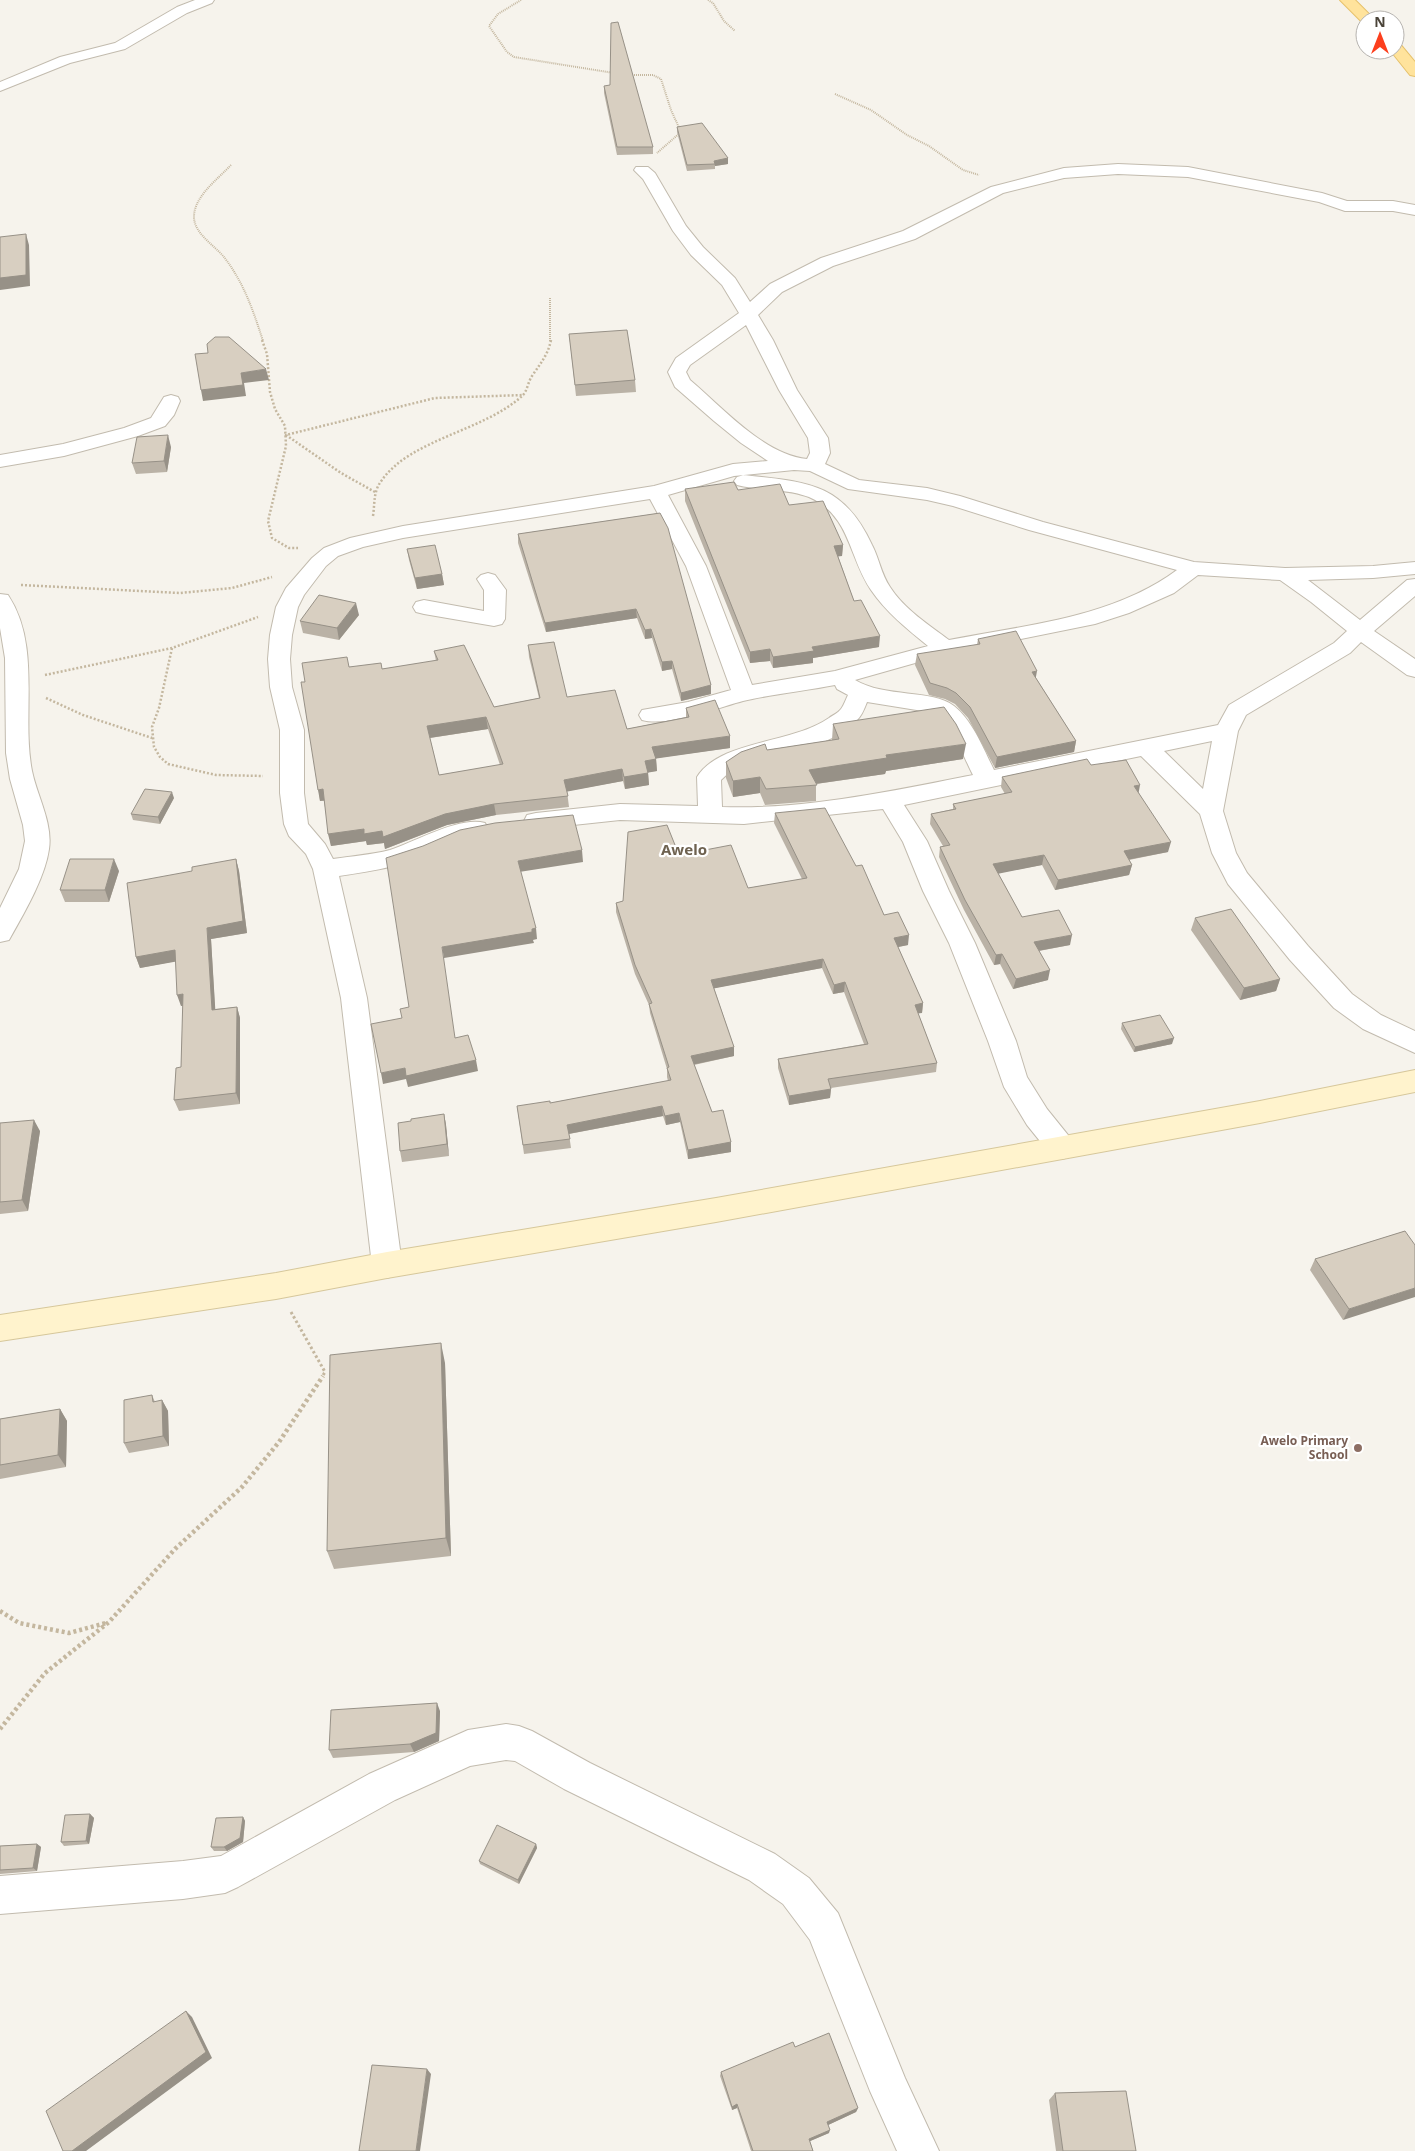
<svg xmlns="http://www.w3.org/2000/svg" width="1415" height="2151" font-family="'Noto Sans',sans-serif">
	<style>
		.lines { fill: none; stroke-linecap: round; stroke-linejoin: round }
		.street-casing { stroke: #c2bbae; stroke-width: 2 }
		.secondary-casing { stroke: #d6c79b; stroke-width: 2 }
		.primary-casing { stroke: #e6c16a; stroke-width: 2 }
		.path-far3 { stroke: #c4b79f; stroke-width: 2; stroke-dasharray: 1 1; stroke-linecap: butt }
		.path-far2 { stroke: #c4b79f; stroke-width: 2.5; stroke-dasharray: 2 2; stroke-linecap: butt }
		.path-far1 { stroke: #c4b79f; stroke-width: 3; stroke-dasharray: 2.5 2.5; stroke-linecap: butt }
		.path { stroke: #c4b79f; stroke-width: 4.5; stroke-dasharray: 3 3; stroke-linecap: butt }
		.street { fill: #fff; fill-rule: evenodd }
		.secondary { fill: #fff3cd; fill-rule: evenodd }
		.primary { fill: #ffe39c; fill-rule: evenodd }
		.wall { fill: #bab2a6; fill-rule: evenodd }
		.shaded-wall { fill: #979187 }
		.building { fill: #d8cfc1; stroke: #979187; fill-rule: evenodd }
		.education-dot { fill: #8d6e63; stroke: #fff; stroke-width: 2 }
		.labels { text-anchor: middle; stroke-width: 4.5; stroke-linejoin: round; paint-order: stroke }
		.education-label { font-size: 12px; font-weight: bold; fill: #785e54; stroke: #fff; text-anchor: end }
		.quarter-label { font-size: 15px; font-weight: bold; fill: #6e6250; stroke: #fff }
	</style>
	<rect width="100%" height="100%" fill="#f6f3ec"/>
	<g class="lines">
		<g class="street-casing">
			<path id="street" d="M195 0H214L212 3 187 13 125 49 70 63 0 91V82L60 57 115 43 177 7Z
				M1118 164 1188 167 1322 193 1347 201H1393L1415 205V215L1393 211H1345L1319 202 1188 177 1118 174 1064 178 1003 193 915 239 833 266 782 292 758 315 773 340 797 390 828 438 830 453 825 464 859 480 927 488 960 496 1043 522 1194 562 1285 568 1373 566 1415 562V574L1373 578 1308 580 1360 620 1407 580 1415 579V596L1374 631 1415 659V677L1407 675 1361 642 1350 653 1246 715 1238 731 1223 811 1236 853 1247 873 1308 946 1352 994 1381 1015 1415 1031V1053L1363 1029 1334 1008 1290 960 1228 884 1212 853 1200 814 1141 756 904 805 927 841 949 891 975 943 1016 1041 1027 1077 1047 1109 1072 1140 1076 1148 1072 1156 1062 1159 1052 1156 1027 1125 1004 1087 988 1041 949 943 923 891 903 842 883 809 744 824 620 820 536 829 527 827 524 821 527 815 536 813 620 804 698 806 697 777C720 740 792 744 829 718 833 715 838 713 841 709 844 705 846 699 848 695L837 689 835 685C804 691 773 694 743 701 717 708 668 727 642 720L639 715 642 710 688 702 731 690 686 566 650 499 403 538 363 547 338 556 326 566 304 595 298 607 292 635 290 659 292 687 304 730V793L308 824 325 844 333 859C352 856 371 855 390 850 415 842 459 816 485 823L488 829 485 835C453 844 424 857 393 866 375 871 357 873 339 876L367 998 402 1265 398 1274 387 1278 376 1274 372 1265 341 998 313 869 306 854 289 836 284 824 280 793V730L270 687 268 659 270 635 276 607 286 588 312 558 324 548 350 538 403 526 654 486 733 464 768 461 741 443 714 421 675 387 668 372 676 358 739 313 722 285 691 255 673 231 643 179 634 170 636 167H648L655 173 686 226 703 247 735 278 750 302 770 284 821 258 903 231 991 187 1064 168ZM746 325 779 390 808 438 810 453 807 459C764 455 722 407 690 380L686 372 690 365ZM794 470 810 471 848 489 927 500 953 506 1029 530 1177 570C1112 618 1026 625 949 640 929 625 904 609 890 587 881 574 879 558 872 545 843 482 806 482 744 475L737 477 734 481 737 485C760 491 786 488 809 497 851 516 848 556 871 590 886 612 907 629 928 646L835 671 752 685 706 566 668 495 734 476ZM1198 575 1280 580 1311 602 1347 631 1334 643 1229 705 1218 725 994 770C984 750 973 721 954 706 932 689 885 698 855 680L947 654 1095 624 1129 613 1174 593ZM867 702 929 712C952 721 962 754 973 775 893 791 803 810 722 807L721 780C728 773 737 766 747 763 783 751 831 749 858 719 862 715 865 707 867 702ZM1212 741 1203 789 1164 751Z
				M171 395 178 397 180 401 174 415 165 426 138 436 64 456 0 467V455L63 444 124 428 151 418 164 397Z
				M488 573 495 575 506 590 505 619 502 624 494 626 424 614 416 612 413 607 416 602 424 600 484 611V590L477 579 481 575Z
				M0 594 8 595C42 646 21 715 32 771 37 796 53 823 49 849 45 878 23 915 9 940L0 942V908L19 869 25 841 23 825 10 779 6 753 5 658 0 628Z
				M506 1724 519 1726 532 1731 590 1763 775 1854 809 1878 838 1913 905 2078 939 2151H897L870 2091 810 1940 783 1904 749 1880 564 1789 515 1761 506 1760 470 1766 395 1800 238 1887 225 1893 183 1899 0 1914V1876L183 1861 221 1856 369 1774 468 1730Z"/>
		</g>
		<g class="secondary-casing">
			<path id="secondary" d="M1415 1070V1092L1260 1123 716 1222 387 1278 276 1299 0 1341V1315L276 1273 387 1252 716 1198 1260 1101Z"/>
		</g>
		<g class="primary-casing">
			<path id="primary" d="M1340 0H1355L1375 20H1365V23H1363Z
				M1395 43 1400 44 1415 62V76L1410 75 1390 50H1395Z"/>
		</g>
		<path class="path-far3" d="M521 0 498 14 489 26 507 52 514 57 614 73
			M708 0 713 3 724 21 735 31
			M630 75H653L661 79 671 110 681 132 657 153
			M835 94 871 110 907 135 929 146 963 170 979 175
			M231 165C218 179 193 197 194 218 195 234 215 246 224 257 244 283 253 310 263 341
			M550 298V341"/>
		<path class="path-far2" d="M262 340 267 354 270 392 275 409 285 426 286 446 268 521 272 538 289 548H298
			M375 492 341 473 286 435 435 398 524 395
			M373 516C375 503 373 491 382 480 411 439 484 431 522 396 527 392 528 382 532 376 540 364 548 355 551 340
			M21 585 180 593 232 588 272 577
			M172 648 159 708 152 727 154 747 160 757 168 764 216 775 263 776
			M45 675 172 648 258 617
			M46 698 83 715 152 738"/>
		<path class="path-far1" d="M291 1312 325 1372 322 1377"/>
		<path class="path" d="M0 1611 19 1623 69 1633 106 1623
			M0 1729 45 1673 109 1622 175 1549 242 1487 279 1442 323 1376"/>
		<use href="#street" class="street"/>
		<use href="#secondary" class="secondary"/>
		<use href="#primary" class="primary"/>
	</g>
	<path class="wall" d="M604 86 653 147V154L617 155 604 93Z
		M677 127 728 158V164L715 166V169L687 171 677 132Z
		M569 334 635 380 636 392 576 396Z
		M171 447 167 472 136 474 132 463Z
		M685 489 738 490 789 505 843 545 842 556H838L854 601 879 647 813 658V663L773 668 770 661 750 663 685 501Z
		M660 513 711 694 681 701 672 669 662 671 652 638 645 639 637 618 546 632 518 543V534Z
		M407 549 442 574 444 585 417 589 409 560Z
		M359 615 339 640 303 633 300 621Z
		M978 639 1036 678 1076 741 1074 752 995 768 968 718 955 704 945 699 929 695 915 665 917 654 977 645Z
		M528 645 567 697 627 729 686 717V708L730 748 656 758 657 771 648 772 649 785 625 789 623 781 567 791 569 807 496 815 447 825 385 849 384 843 367 845 366 841 331 846 324 801H320L305 682 349 667 382 669 436 661 434 651 494 707 539 698 529 657ZM488 729 500 765 439 775 430 738Z
		M833 724 963 759 886 771 885 774 816 784V801L765 805 760 793 733 797 726 778V762L767 750 832 740Z
		M1091 765 1139 793 1168 852 1129 860 1132 865 1129 875 1055 890 1042 865 998 873 1022 917 1070 945 1039 951 1048 980 1013 989 1000 964 994 965 964 910 939 857 940 847 943 846 930 824 931 814 953 809V804L1005 794 1001 787 1002 777Z
		M174 798 160 824 133 820 131 814Z
		M775 813 856 866 884 915 908 945 898 947 923 1003 922 1013H918L937 1063 936 1072 831 1088 830 1098 789 1105 778 1068V1059L864 1044 844 992 833 994 822 968 714 988 734 1047V1056L694 1065 712 1112 731 1142V1152L688 1159 680 1122 666 1125 663 1116 569 1134 571 1148 524 1154 517 1106 550 1103 668 1081 667 1077V1069L650 1013 649 1005 635 974 616 912V903L623 901 679 855 748 888 802 879 774 823Z
		M236 859 239 871 247 933 211 939 215 1009 237 1007 240 1018V1104L179 1111 174 1100 181 1067 183 1005 181 1006 176 961 140 968 136 957 192 871Z
		M119 871 109 902H65L60 890Z
		M1195 918 1280 979 1276 991 1240 1000 1191 930Z
		M1122 1023 1172 1044 1134 1052 1121 1029Z
		M444 1114 446 1125 449 1156 402 1162 400 1151 411 1121Z
		M0 1123 40 1131 28 1211 0 1214Z
		M1405 1231 1343 1320 1310 1270 1315 1259Z
		M445 1363 451 1556 334 1569 327 1551Z
		M152 1395 155 1402 162 1400 168 1411 169 1446 129 1453 124 1443Z
		M60 1409 67 1421 66 1467 0 1479V1419Z
		M440 1711 439 1741 414 1752 333 1758 329 1750Z
		M90 1814 94 1818 89 1844 64 1846 61 1842Z
		M243 1817 245 1821 243 1842 227 1851H214L211 1847Z
		M37 1844 41 1847 37 1871 0 1874V1846Z
		M536 1844 537 1848 519 1884 480 1864 479 1861Z
		M795 2047 858 2108 856 2112 828 2125 829 2133 810 2141 813 2151H751L737 2108 732 2110 720 2076 721 2072Z
		M1055 2093 1136 2151H1056L1049 2100Z"/>
	<path class="shaded-wall" d="M728 158V164L715 166 714 161Z
		M26 234 29 245 30 286 0 290V278Z
		M266 369 269 380 244 383 246 396 203 401 201 390 241 373Z
		M168 435 171 447 167 472 164 461Z
		M843 545 842 556 834 557V546Z
		M442 574 444 585 417 589 415 578Z
		M356 603 359 615 339 640 337 628Z
		M636 609 637 618 546 632 545 623Z
		M651 629 652 638 645 639V630Z
		M880 636 879 647 813 658V663L773 668V657L812 647Z
		M770 649V661L750 663V652Z
		M672 661V669L662 671V662Z
		M1037 671 1035 682 1032 672Z
		M711 685V694L681 701V693Z
		M486 717 488 729 429 738 427 726Z
		M730 736V748L653 759 652 747Z
		M1076 741 1074 752 995 768 997 757Z
		M966 744 963 759 886 771 885 774 808 785 809 770 886 755Z
		M656 759 657 771 646 773 645 761Z
		M622 769 623 781 565 792 564 780Z
		M648 773 649 785 625 789 624 777Z
		M760 777V793L733 797V781Z
		M1140 785 1138 796 1134 786Z
		M323 789 326 800 320 801 318 790Z
		M172 792 174 798 160 824 158 817Z
		M494 804 496 815 447 825 385 849 384 843 367 845 366 841 331 846 328 834 364 829Z
		M1171 842 1168 852 1121 861 1124 851Z
		M582 850 583 862 519 872 518 861Z
		M1044 855 1042 865 992 875 993 864Z
		M114 859 119 871 109 902 105 890Z
		M236 859 239 871 247 933 211 939 216 1021 212 1010 207 928Z
		M1132 865 1129 875 1055 890 1058 880Z
		M536 928 537 939 533 940 534 943 444 958 442 947Z
		M909 935 908 945 893 948 894 938Z
		M1072 935 1070 945 1032 952 1034 942Z
		M175 950 179 961 140 968 136 957Z
		M1002 954 1000 964 994 965 996 955Z
		M823 959 822 968 711 989V980Z
		M1050 970 1048 980 1013 989 1016 979Z
		M1280 979 1276 991 1240 1000 1244 988Z
		M845 982 844 992 833 994 834 985Z
		M183 994 187 1005 181 1006 177 995Z
		M923 1003 922 1013 913 1014 915 1005Z
		M237 1007 240 1018V1104L236 1093Z
		M1174 1038 1172 1044 1134 1052 1135 1047Z
		M734 1047V1056L691 1065V1056Z
		M476 1060 478 1071 408 1087 406 1079 383 1084 381 1073 405 1068Z
		M831 1089 830 1098 789 1105V1096Z
		M662 1106 663 1116 568 1134 567 1125Z
		M679 1113 680 1122 666 1125 665 1116Z
		M444 1114 446 1125 449 1156 447 1144Z
		M34 1120 40 1131 28 1211 22 1200Z
		M731 1142V1152L688 1159V1150Z
		M1415 1288V1297L1343 1320 1349 1309Z
		M441 1343 445 1363 451 1556 446 1538Z
		M162 1400 168 1411 169 1446 163 1436Z
		M60 1409 67 1421 66 1467 58 1455Z
		M437 1703 440 1711 439 1741 414 1752 410 1744Z
		M90 1814 94 1818 89 1844 86 1841Z
		M243 1817 245 1821 243 1842 227 1851 224 1847Z
		M37 1844 41 1847 37 1871 33 1868Z
		M536 1844 537 1848 519 1884 518 1880Z
		M186 2011 192 2017 212 2058 86 2151H72Z
		M427 2069 431 2074 420 2151H416Z
		M737 2104V2108L732 2110V2107Z
		M858 2108 856 2112 826 2126 827 2122Z
		M830 2130 829 2133 808 2142 809 2139Z"/>
	<path class="building" d="M618 22 653 147H617L604 86 610 85 611 23Z
		M702 123 728 158 714 161 715 164 687 165 677 127Z
		M26 234V275L0 278V237Z
		M627 330 635 380 575 385 569 334Z
		M215 337H229L266 369 241 373 243 385 201 390 195 354 208 353 207 344Z
		M168 435 164 461 132 463 137 437Z
		M734 482 738 490 780 484 789 505 823 501 843 545 834 546 854 601 861 600 880 636 812 647 814 651 773 657 770 649 750 652 685 489Z
		M660 513 668 528 711 685 681 693 672 661 662 662 651 629 645 630 636 609 545 623 518 534Z
		M435 545 442 574 415 578 407 549Z
		M319 595 356 603 337 628 300 621Z
		M1016 631 1037 671 1032 672 1076 741 997 757 970 707 956 693 947 688 930 683 917 654 980 644 978 639Z
		M554 642 567 697 615 690 627 729 689 717 686 708 715 700 730 736 652 747 656 759 645 761 648 773 624 777 622 769 564 780 568 796 494 804 445 814 383 837 382 831 364 834V829L328 834 323 789 318 790 301 682H305L302 663 347 657 349 667 381 663 382 669 438 660 434 651 464 645 494 707 540 698 528 645ZM486 717 503 764 439 775 427 726Z
		M944 707 956 724 966 744 886 755 887 758 809 770 817 785 766 789 760 777 733 781 726 762 741 752 765 744 767 750 839 739 833 724Z
		M1087 759 1091 765 1126 760 1140 785 1134 786 1171 842 1124 851 1132 865 1058 880 1044 855 993 864 1022 917 1059 910 1072 935 1034 942 1050 970 1016 979 1002 954 996 955 965 900 940 847 950 845 931 814 956 809 953 804 1012 792 1002 777Z
		M145 789 172 792 158 817 131 814Z
		M825 808 856 866 862 865 884 915 898 912 909 935 894 938 923 1003 915 1005 937 1063 828 1079 831 1089 789 1096 778 1059 868 1044 845 982 834 985 823 959 711 980 734 1047 691 1056 712 1112 723 1110 731 1142 688 1150 679 1113 665 1116 662 1106 567 1125 570 1139 523 1145 517 1106 550 1101V1103L671 1080 667 1068 669 1067 649 1004 652 1003 635 965 616 903 623 901 628 832 667 825 679 855 731 845 748 888 807 878 775 813Z
		M573 815 582 850 518 861 536 928 532 929V932L442 947 455 1038 468 1035 476 1060 406 1076 405 1068 381 1073 371 1024 402 1018 400 1009 409 1007 386 858 423 846 460 830 495 823Z
		M70 859H114L105 890H60Z
		M236 859 243 921 207 928 212 1010 237 1007 236 1093 174 1100 176 1068 181 1067 183 994 177 995 175 950 136 957 127 883 192 871V867Z
		M1231 909 1280 979 1244 988 1195 918Z
		M1160 1015 1174 1038 1135 1047 1122 1023Z
		M444 1114 447 1144 400 1151 398 1123 411 1121V1119Z
		M34 1120 22 1200 0 1202V1123Z
		M1405 1231 1415 1245V1288L1349 1309 1315 1259Z
		M441 1343 446 1538 327 1551 330 1355Z
		M152 1395 153 1402 162 1400 163 1436 124 1443V1400Z
		M60 1409 58 1455 0 1465V1419Z
		M437 1703 436 1733 410 1744 329 1750 331 1710Z
		M90 1814 86 1841 61 1842 65 1815Z
		M243 1817 240 1838 224 1847H211L216 1818Z
		M497 1825 536 1844 518 1880 479 1861Z
		M37 1844 33 1868 0 1870V1846Z
		M186 2011 206 2052 72 2151H63L46 2111Z
		M829 2033 858 2108 827 2122 830 2130 809 2139 813 2151H753L737 2104 732 2107 721 2072 793 2042 795 2047Z
		M372 2065 427 2069 416 2151H359Z
		M1126 2091 1136 2151H1063L1055 2093Z"/>
	<circle class="education-dot" cx="1358" cy="1448" r="5"/>
	<g class="labels">
		<g class="education-label">
			<text x="1348" y="1445">Awelo Primary<tspan x="1348" dy="14">School</tspan></text>
		</g>
		<g class="quarter-label">
			<text x="684" y="855">Awelo</text>
		</g>
	</g>
	<g transform="translate(1380 35)"><circle r="24" fill="#ffffff" stroke="#b7b4b0"/>
	<path d="M0-4L9 19L0 12L-9 19Z" fill="#fc3f1d"/>
	<text y="-8" font-size="14" font-weight="bold" text-anchor="middle" fill="#4b4439">N</text>
	</g>
</svg>
